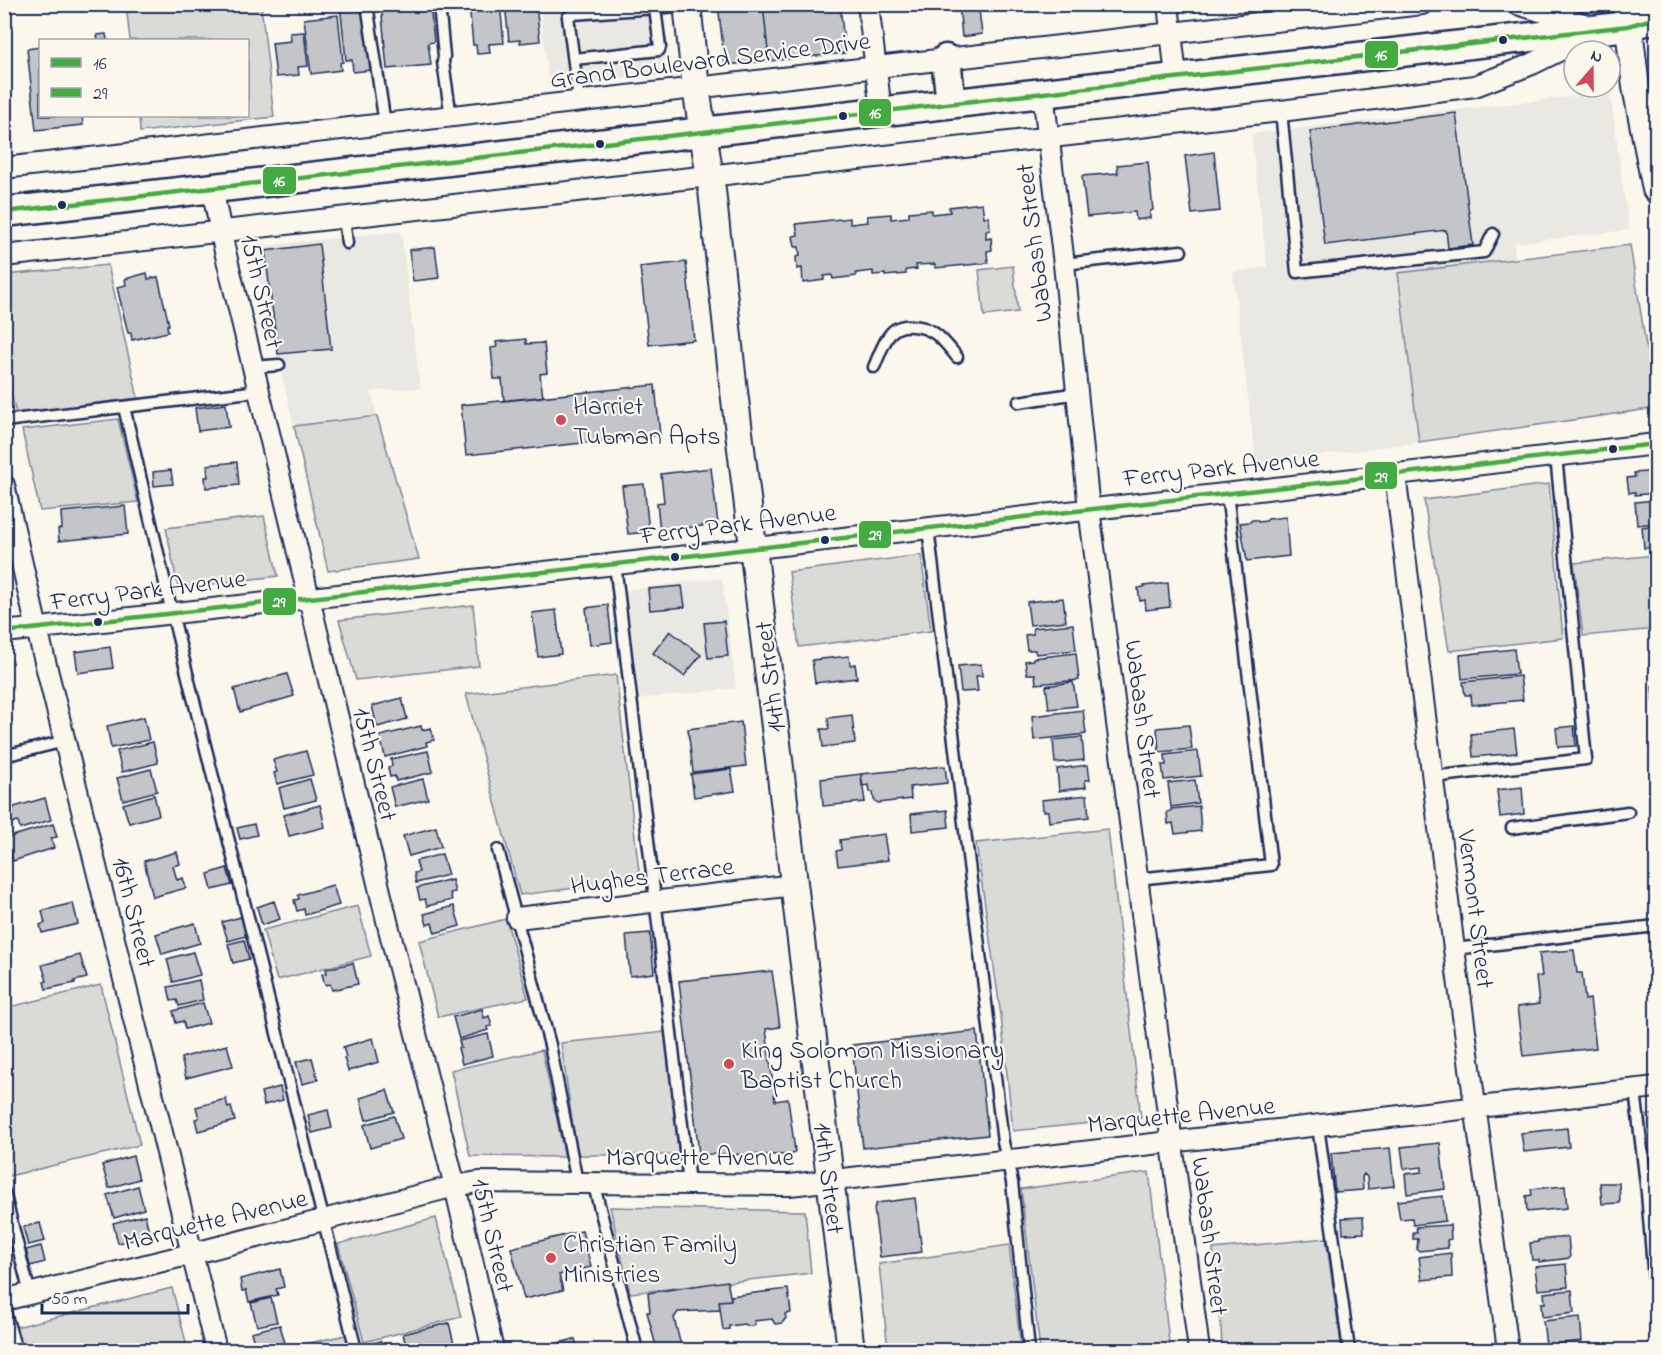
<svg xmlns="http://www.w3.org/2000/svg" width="1661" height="1355" font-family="'Indie Flower',sans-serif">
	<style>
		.built { fill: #eae8e2 }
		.green { fill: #dadad7; stroke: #7a849a; stroke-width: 1.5 }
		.building { fill: #c3c5c9; stroke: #1b2f5e; stroke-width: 1.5 }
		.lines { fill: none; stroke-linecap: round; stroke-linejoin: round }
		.service-casing { stroke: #1b2f5e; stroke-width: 15 }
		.minor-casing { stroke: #1b2f5e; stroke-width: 24 }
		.tertiary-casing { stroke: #1b2f5e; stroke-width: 30 }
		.secondary-casing { stroke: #1b2f5e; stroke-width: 33 }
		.service { stroke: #fbf7ec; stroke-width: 10 }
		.minor { stroke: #fbf7ec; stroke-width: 20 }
		.tertiary { stroke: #fbf7ec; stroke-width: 26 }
		.secondary { stroke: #fbf7ec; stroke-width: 28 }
		.bus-1-casing { stroke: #fbf7ec; stroke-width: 9 }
		.bus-2-casing { stroke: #fbf7ec; stroke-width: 9 }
		.bus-1 { stroke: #44aa42; stroke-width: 4.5 }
		.bus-2 { stroke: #44aa42; stroke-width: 4.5 }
		.bus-dot { fill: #1b2f5e; stroke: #fbf7ec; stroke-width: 2 }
		.poi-dot { fill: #d1495b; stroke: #fbf7ec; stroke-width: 2 }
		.labels { text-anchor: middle; stroke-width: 4.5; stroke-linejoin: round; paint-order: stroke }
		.street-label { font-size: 26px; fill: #1b2f5e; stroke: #fbf7ec }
		.poi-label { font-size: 26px; fill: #1b2f5e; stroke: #fbf7ec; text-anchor: start }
		.line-badge { stroke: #fbf7ec; stroke-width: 2 }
		.badge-label { font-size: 16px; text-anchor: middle; font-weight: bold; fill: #fff }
	</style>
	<rect width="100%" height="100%" fill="#fbf7ec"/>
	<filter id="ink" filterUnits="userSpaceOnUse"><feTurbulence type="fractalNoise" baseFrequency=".0167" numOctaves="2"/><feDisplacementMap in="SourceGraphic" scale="12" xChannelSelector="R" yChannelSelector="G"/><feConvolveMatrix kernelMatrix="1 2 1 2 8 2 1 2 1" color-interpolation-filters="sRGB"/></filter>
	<g filter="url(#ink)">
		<path class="built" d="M540 5H663L670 74 549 87Z
			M1610 92 1629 230 1514 243 1515 258 1398 273 1419 442 1256 464 1233 272 1267 267 1251 134Z
			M401 231 420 388 371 391 377 416 294 426 251 247Z
			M722 578 736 688 639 699 626 590Z"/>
		<path class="green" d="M126 5H261L274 117 140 132 139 116H248V40H130Z
			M1630 245 1656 408 1419 442 1398 273Z
			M108 265 138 398 16 414 5 367V275Z
			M1013 266 1018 312 984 316 979 270Z
			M377 416 419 559 328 571 294 426Z
			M118 419 138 502 40 511 22 430Z
			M1549 484 1563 638 1449 651 1424 500Z
			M264 516 278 576 178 588 166 528Z
			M921 555 931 631 799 647 789 572Z
			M1656 555V629L1583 636 1574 563Z
			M473 605 479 666 356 680 339 620Z
			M616 675 640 880 520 895 466 694Z
			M1108 829 1141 1118 1013 1131 1001 1016 976 843Z
			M358 906 371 956 277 980 263 930Z
			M506 919 528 998 438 1017 419 941Z
			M101 985 140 1145 9 1176 4 1159 5 1008Z
			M665 1032 679 1155H577L561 1043Z
			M542 1050 565 1157 470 1156 451 1070Z
			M1656 1114V1240L1643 1116Z
			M1149 1172 1170 1350H1040L1021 1189Z
			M610 1207 805 1211 811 1273 630 1293Z
			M436 1218 461 1317 364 1342 338 1244Z
			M1326 1238 1342 1350H1222L1221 1325 1213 1249Z
			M1009 1245 1021 1350H888L879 1264Z
			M172 1288 188 1350H5L4 1330Z
			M346 1335 349 1350H276Z"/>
		<path class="building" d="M340 4H365L372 59H370L371 70 353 72 352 60H346Z
			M381 4H430L434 42 428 43 431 65 387 69Z
			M469 4H500L504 43 489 44 490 53 477 54 476 45H473Z
			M505 4H536L540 41 520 43V40L509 41Z
			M718 4H763L769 61 725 65Z
			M763 4H840L845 53 769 61Z
			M959 4H1017L1015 6 979 10 982 34 962 37Z
			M338 15 343 62 340 63 341 70 311 74 304 19Z
			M304 32 308 66 298 67 299 75 276 77 272 43 291 41 290 33Z
			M106 34 107 40H98L97 35Z
			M40 47V116H82L83 125 36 130 27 49Z
			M1456 113 1473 245 1448 248 1446 230 1325 245 1310 131Z
			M1214 152 1220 211 1192 214 1185 156Z
			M1148 162 1153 210 1150 211V218L1136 220 1135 212 1087 217 1082 176 1118 173 1117 165Z
			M982 203 984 217H989L990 230 986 231V239L991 238 992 250 987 251 988 263 935 268V264L916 265 917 269 906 270V274L885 276V274L873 275V271L856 273V276L833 279 832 275 824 276V280L803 283 802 268 797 269 796 257 800 256 799 247H795L793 236 798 235 796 224 850 218V224L868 222 867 216 891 214V219L909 217V212L932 210V214L950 212 949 207Z
			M319 244 331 349 278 354 265 251Z
			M435 247 439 278 413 281 409 250Z
			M686 262 694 340 649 345 640 267Z
			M147 273 148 279 158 277 169 325H167L168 332 132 340 131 333H128L117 287 126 285 125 279Z
			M526 339V344L544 343 547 373 540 374 543 397 504 401 502 379H494L491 348 497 347 496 342Z
			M655 385 660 435 466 455 461 405Z
			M226 404 229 427 198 431 195 408Z
			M237 462 239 485 206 488 205 477H208L207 465Z
			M711 468 718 524 660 531 657 503 664 502 661 474Z
			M171 470 173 484 154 486 153 472Z
			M1656 471V493L1635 495V492L1629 493 1627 478 1635 477 1634 473Z
			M644 484 649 532 628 534 622 486Z
			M1656 500V523L1637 525 1635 502Z
			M125 506 128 534 59 541 58 529 62 528 61 512Z
			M1286 517 1289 556 1247 561 1240 523 1250 522 1252 520H1257L1258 522 1266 521 1268 519Z
			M1656 525V547L1644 548 1642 527Z
			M1168 583 1170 607 1146 610 1145 600 1140 601 1138 588 1144 587V586Z
			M682 586 685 607 650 610 648 589Z
			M1063 598 1066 621 1030 625 1027 602Z
			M608 605 612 642 590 645 586 608Z
			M556 610 561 654 538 657 532 613Z
			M724 621 728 656 708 658 704 623Z
			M1073 624 1076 650 1036 654 1035 650H1027L1025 635 1033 634V628Z
			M670 631 701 655 684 676 653 653Z
			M110 647 113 668 78 673 75 652Z
			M1514 649 1517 674 1462 679 1460 655Z
			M1076 653 1079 680 1036 684 1035 674H1027L1025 661 1033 660V658Z
			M849 656 850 665 855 664 857 678 815 683 812 660Z
			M981 664 982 676H976L978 691 961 692 958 666Z
			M287 674 294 696 240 712 234 689Z
			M1520 676 1523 700 1472 705 1471 695H1465L1463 682Z
			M1073 682 1077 706 1049 709 1046 686Z
			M1652 686H1656V708L1654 709Z
			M402 698 407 719 377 727 372 706Z
			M1083 710 1086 734 1034 740 1032 716Z
			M852 715 855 743 823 747 821 729H829L828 718Z
			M144 717 149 740 111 748 107 726Z
			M741 722 746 766 693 772 688 729Z
			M1189 725 1192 749 1159 752 1157 728Z
			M421 726 422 730 431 728 434 740 426 742 427 746 385 757 380 736Z
			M1574 726 1576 746 1558 747 1556 728Z
			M1514 729 1517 753 1473 757 1471 734Z
			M1082 737 1084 760 1055 763 1053 740Z
			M153 742 158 763 122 772 117 751Z
			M306 751 313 775 277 784 274 773 277 772 273 760Z
			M428 751 433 772 396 781 395 776 390 777 388 768 392 766 391 759Z
			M1198 751 1201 776 1164 780 1162 765H1166L1165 755Z
			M1088 765 1090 780H1085L1086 787 1059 791 1057 769Z
			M945 766 947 783 910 787 911 799 878 803 874 800 873 792H870L869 785 862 786 861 774Z
			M151 769 157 791 123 800 117 778Z
			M731 769 735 791 694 797 691 774Z
			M861 774 865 802 823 806 821 779Z
			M310 779 316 800 284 808 279 788Z
			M423 779 428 799 395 807 390 787Z
			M1195 780 1198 803 1171 807 1168 783Z
			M1522 787 1524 814 1500 817 1497 790Z
			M154 795 159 815 129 823 123 804Z
			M1087 795 1089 817 1049 822 1048 811H1043L1042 800Z
			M45 798 51 820 20 829 18 821 9 824 6 811 14 808V807Z
			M320 805 325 827 289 836 284 815Z
			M1199 806 1201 831 1175 834 1173 823 1168 824 1167 812 1171 811V809Z
			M947 810 949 827 912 831 911 814Z
			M53 824 57 837 51 838 54 848 13 861 6 838Z
			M254 824 257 835 240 839 237 828Z
			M436 827 441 847 409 856 403 836Z
			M884 834 888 860 838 866 836 851 841 850 840 840Z
			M177 852 180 864 173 866 177 880 183 878 186 888 153 897 144 861Z
			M442 854 448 875 416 883 414 873 419 872 416 861Z
			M227 868 232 885 212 890 208 874Z
			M448 880V881L452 880 455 892 450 893 452 900 427 906 425 899 420 900 417 888Z
			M333 885 339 905 305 915 304 909 297 911 294 900 299 899 298 895Z
			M274 901 280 919 262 925 257 907Z
			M73 903 78 924 42 933 40 925 45 923 42 911Z
			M454 906 460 926 435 933 432 923 427 925 424 914Z
			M241 917 246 936 228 941 222 922Z
			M195 923 200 943 162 954 156 934Z
			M650 933 654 973 630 976 626 935Z
			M244 940 249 959 233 963 228 944Z
			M1574 950 1577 973H1582L1585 1000 1590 999 1596 1048 1523 1056 1517 1007 1539 1004 1536 977 1542 976 1539 953Z
			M193 952 200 975 173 982 167 959Z
			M80 955 87 978 74 981 75 983 46 989 44 982 47 981 42 965Z
			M353 963 358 984 332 990 330 984 325 985 322 974 327 973 326 969Z
			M772 971 780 1027 766 1029 775 1101 788 1099 795 1151 792 1155 699 1154 679 981Z
			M199 980 203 1000 179 1006 177 1000 171 1001 168 987Z
			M203 1003 209 1023 185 1029 183 1021 176 1023 173 1011Z
			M482 1009 484 1018 489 1016 492 1026 487 1027 488 1030 459 1039 453 1017Z
			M977 1031 988 1135 863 1148 852 1045Z
			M488 1034 493 1056 462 1064 458 1048H461L459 1041Z
			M373 1038 379 1062 348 1071 344 1058 346 1057 343 1047Z
			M227 1045 233 1066 186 1078 181 1058Z
			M312 1058 318 1080 302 1084 296 1062Z
			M280 1087 283 1100 264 1105 261 1092Z
			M387 1090 394 1112 366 1120 360 1098Z
			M226 1099 228 1108 231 1107 235 1121 198 1131 195 1119 199 1118 196 1107Z
			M328 1110 332 1128 312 1133 308 1115Z
			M394 1116 401 1139 370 1148 364 1125Z
			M1567 1128 1569 1147 1524 1152 1521 1133Z
			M1440 1143 1445 1189 1407 1194 1405 1174 1422 1172V1167L1404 1169 1401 1147Z
			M1390 1148 1394 1186 1368 1189 1367 1177 1364 1174 1362 1177 1363 1190 1335 1192 1331 1153Z
			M133 1156 139 1179 109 1188 102 1165Z
			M1600 1183H1619L1620 1203 1602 1204Z
			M138 1186 144 1209 114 1218 107 1195Z
			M1565 1186 1567 1208 1527 1212 1526 1196 1532 1195 1531 1189Z
			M1443 1196 1445 1221 1413 1225 1412 1218 1400 1219 1397 1201Z
			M915 1198 922 1252 880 1257 874 1208 877 1203Z
			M145 1215 150 1236 118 1243 113 1223Z
			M1363 1217 1364 1233 1343 1234 1342 1218Z
			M40 1223 45 1241 28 1245 23 1227Z
			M1450 1225 1451 1239 1447 1240 1448 1248 1419 1251 1417 1249 1418 1239H1413V1232H1417L1416 1227Z
			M582 1231 591 1267 559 1275 563 1290 524 1299 511 1248Z
			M1568 1237 1570 1258 1539 1262V1260H1532L1530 1243 1538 1242V1240Z
			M41 1246 45 1262 30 1266 26 1250Z
			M1451 1253 1452 1277 1422 1280 1419 1257Z
			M1566 1264 1568 1287 1538 1290 1535 1267Z
			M280 1269 284 1287 276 1289 278 1295 249 1302 246 1290 242 1291 240 1279Z
			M727 1281 731 1300 719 1301 720 1310 678 1312 674 1318 682 1350H657L647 1312H650L648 1293Z
			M788 1289 791 1313 785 1314 786 1318 782 1323 775 1324 772 1319 754 1321 755 1324 753 1326H748L745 1324 729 1326V1329L723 1330 719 1301 731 1300V1296Z
			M1572 1290 1574 1313 1542 1317 1541 1303H1545L1544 1293Z
			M271 1298 277 1322 257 1326 251 1303Z
			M1580 1317 1582 1341 1546 1345 1543 1321Z
			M449 1323 454 1344 448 1346V1348L437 1350H407L403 1334Z
			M280 1325 286 1347 273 1350H260L258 1342 254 1343 251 1332Z
			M575 1339 578 1350H530Z
			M381 1341 384 1350H364L363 1346Z
			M1585 1345V1350H1547L1546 1349Z"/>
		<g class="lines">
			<g class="service-casing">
				<path id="service" d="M367 4 385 124
					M439 4 444 56 443 62 451 117
					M574 59 659 50 660 47 655 8 687 5
					M579 101 568 17 573 14 655 8
					M1281 111 1297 272 1484 252 1493 234
					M344 217 347 243
					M1064 264 1181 251
					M253 367 279 365
					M874 367C879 356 883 342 891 333 896 327 905 325 913 326 934 327 944 341 957 357
					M1019 402 1078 393
					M124 407 172 613 356 1350
					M4 421 259 391
					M928 528 1003 1142 1012 1182 1029 1350
					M615 564 689 1183
					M4 756 65 741
					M1432 777 1586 759 1556 456
					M1512 828 1628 812
					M498 850 550 1045 577 1182
					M1137 879 1271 865 1227 493
					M1454 949 1656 926
					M1635 1090 1647 1193 1656 1305
					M1318 1126 1349 1350
					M593 1182 637 1350
					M4 1192 30 1294
					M4 1309 16 1350"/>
			</g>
			<g class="minor-casing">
				<path id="minor" d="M868 4 881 111
					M1168 4 1176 77
					M1517 4 1591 26
					M1043 93 1064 264 1089 509 1199 1350
					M4 168 1422 4
					M212 188 224 247 390 933 455 1186 493 1350
					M4 256 1281 111 1475 86 1532 64 1589 36
					M1395 474 1454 949 1508 1350
					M4 485 37 629 216 1350
					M4 632 670 558 1656 444
					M517 918 794 885
					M4 1300 191 1254 455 1186 478 1182 790 1185 1656 1087"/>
			</g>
			<g class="tertiary-casing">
				<path id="tertiary" d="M687 4 696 88 712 190 733 383 851 1350
					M1626 4 1636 87 1656 189"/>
			</g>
			<g class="secondary-casing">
				<path id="secondary" d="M946 59 951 103
					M4 212 1602 29 1628 26 1656 18"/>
			</g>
			<use href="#service" class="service"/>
			<use href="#minor" class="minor"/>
			<use href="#tertiary" class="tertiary"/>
			<use href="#secondary" class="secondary"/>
			<g class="bus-1-casing">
				<path id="bus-1" d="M4 212 1628 26 1656 18"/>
			</g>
			<g class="bus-2-casing">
				<path id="bus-2" d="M4 632 670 558 1656 444"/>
			</g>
			<use href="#bus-1" class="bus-1"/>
			<use href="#bus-2" class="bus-2"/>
		</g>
	</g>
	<g class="bus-dot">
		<circle cx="1503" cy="40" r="5"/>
		<circle cx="843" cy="116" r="5"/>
		<circle cx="600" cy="144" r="5"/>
		<circle cx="62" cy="205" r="5"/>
		<circle cx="1613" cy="449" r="5"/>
		<circle cx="825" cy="540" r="5"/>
		<circle cx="675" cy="557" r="5"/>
		<circle cx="98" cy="622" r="5"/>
	</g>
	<g class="poi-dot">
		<circle cx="561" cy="420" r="6"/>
		<circle cx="729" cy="1064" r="6"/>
		<circle cx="551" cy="1258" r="6"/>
	</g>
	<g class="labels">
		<g class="street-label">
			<text transform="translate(710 59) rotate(-7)" y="9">Grand Boulevard Service Drive</text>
			<text transform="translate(1033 243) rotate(-97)" y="9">Wabash Street</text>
			<text transform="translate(263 291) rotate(77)" y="9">15th Street</text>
			<text transform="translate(1221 467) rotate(-6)" y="9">Ferry Park Avenue</text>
			<text transform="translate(738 523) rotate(-7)" y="9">Ferry Park Avenue</text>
			<text transform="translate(148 589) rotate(-7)" y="9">Ferry Park Avenue</text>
			<text transform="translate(769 677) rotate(-97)" y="9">14th Street</text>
			<text transform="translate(1144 719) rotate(83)" y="9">Wabash Street</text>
			<text transform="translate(376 764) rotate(76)" y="9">15th Street</text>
			<text transform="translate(652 875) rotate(-7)" y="9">Hughes Terrace</text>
			<text transform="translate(1477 909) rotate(83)" y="9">Vermont Street</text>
			<text transform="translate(135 912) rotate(76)" y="9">16th Street</text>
			<text transform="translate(1181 1114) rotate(-6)" y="9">Marquette Avenue</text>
			<text x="700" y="1165">Marquette Avenue</text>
			<text transform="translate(830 1178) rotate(83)" y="9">14th Street</text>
			<text transform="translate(215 1219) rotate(-14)" y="9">Marquette Avenue</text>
			<text transform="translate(494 1235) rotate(77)" y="9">15th Street</text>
			<text transform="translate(1211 1236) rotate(83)" y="9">Wabash Street</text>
		</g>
		<g class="poi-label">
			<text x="573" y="414">Harriet<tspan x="573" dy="30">Tubman Apts</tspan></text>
			<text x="741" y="1058">King Solomon Missionary<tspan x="741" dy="30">Baptist Church</tspan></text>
			<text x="563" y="1252">Christian Family<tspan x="563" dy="30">Ministries</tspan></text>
		</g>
	</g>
	<g class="line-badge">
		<rect x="1364" y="40" width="35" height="29" rx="6" fill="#44aa42"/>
		<rect x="858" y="98" width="34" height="29" rx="6" fill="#44aa42"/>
		<rect x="262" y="166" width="35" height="29" rx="6" fill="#44aa42"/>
		<rect x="1364" y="461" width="34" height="29" rx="6" fill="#44aa42"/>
		<rect x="858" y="520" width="34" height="29" rx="6" fill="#44aa42"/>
		<rect x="262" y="587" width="35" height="29" rx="6" fill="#44aa42"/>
	</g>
	<g class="badge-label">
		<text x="1381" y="60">16</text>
		<text x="875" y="118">16</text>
		<text x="279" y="186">16</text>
		<text x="1381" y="482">29</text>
		<text x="875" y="540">29</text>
		<text x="279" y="607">29</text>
	</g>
	<rect width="1661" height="1355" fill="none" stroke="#fbf7ec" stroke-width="24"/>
	<rect x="12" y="12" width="1637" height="1331" fill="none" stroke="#1b2f5e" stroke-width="2" filter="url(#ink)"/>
	<rect x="39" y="39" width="210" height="78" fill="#fbf7ec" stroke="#a1a7b3" stroke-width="1.5"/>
	<rect x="51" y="58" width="30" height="9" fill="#44aa42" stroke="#a1a7b3" stroke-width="1.5"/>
	<text x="93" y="69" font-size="18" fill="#1b2f5e">16</text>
	<rect x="51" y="88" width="30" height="9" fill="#44aa42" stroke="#a1a7b3" stroke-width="1.5"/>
	<text x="93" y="99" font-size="18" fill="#1b2f5e">29</text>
	<g transform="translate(1592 69) rotate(20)"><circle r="28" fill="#fbf7ec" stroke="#a1a7b3" stroke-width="1.5"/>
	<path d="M0-4.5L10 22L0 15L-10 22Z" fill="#d1495b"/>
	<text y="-9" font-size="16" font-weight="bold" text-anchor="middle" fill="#1b2f5e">N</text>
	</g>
	<path d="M42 1304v9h146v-9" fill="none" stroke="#1b2f5e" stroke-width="3"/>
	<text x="51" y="1304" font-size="18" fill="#1b2f5e" stroke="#fbf7ec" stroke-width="4.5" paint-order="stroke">50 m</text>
</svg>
